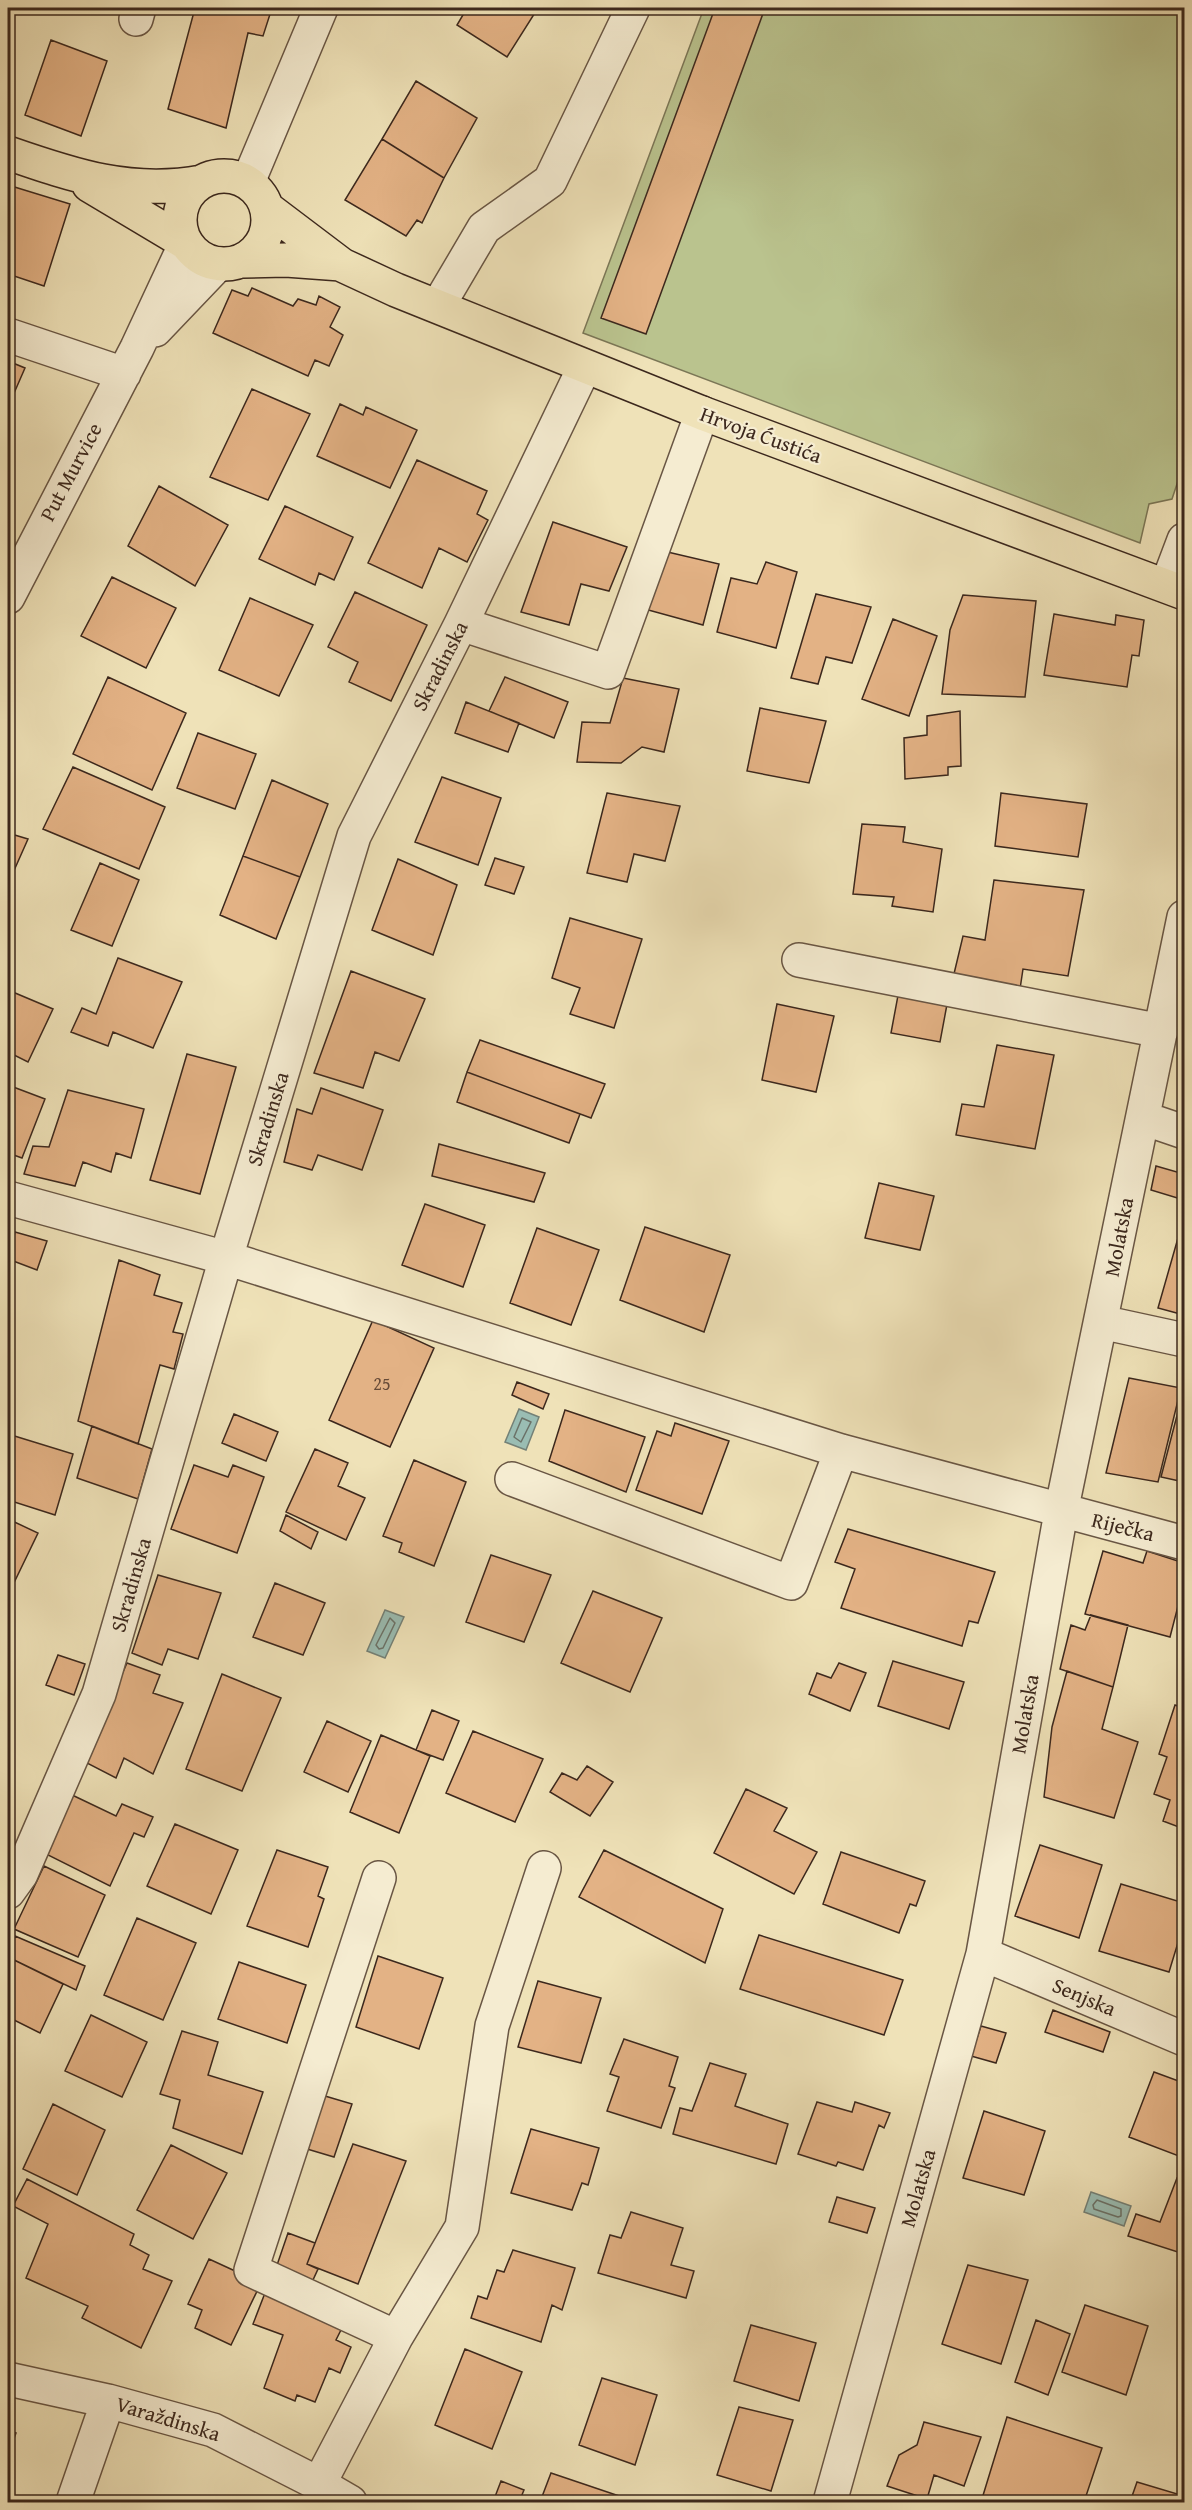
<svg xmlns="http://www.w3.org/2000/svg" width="1192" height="2510" font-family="'Gentium Book Plus',serif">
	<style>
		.green { fill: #bac38e; stroke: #7b7656; stroke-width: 1.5 }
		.water { fill: #9abdb3; stroke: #748177; stroke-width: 1.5 }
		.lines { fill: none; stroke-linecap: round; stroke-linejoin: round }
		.shore { stroke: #6b7268; stroke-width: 1.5 }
		.building { fill: #e3b285; stroke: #3c281d; stroke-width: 1.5 }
		.minor-casing { stroke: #695644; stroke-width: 36 }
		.major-casing { stroke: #3c281d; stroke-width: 36 }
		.minor { stroke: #f5ecd1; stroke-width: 33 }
		.major { stroke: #efe2b8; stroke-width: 33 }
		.labels { text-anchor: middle; stroke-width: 4.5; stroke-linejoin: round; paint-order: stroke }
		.number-label { font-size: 18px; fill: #664a37 }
		.street-label { font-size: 21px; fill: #3c281d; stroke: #f5ecd1 }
	</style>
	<rect width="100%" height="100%" fill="#efe2b8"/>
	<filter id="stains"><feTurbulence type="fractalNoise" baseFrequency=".00333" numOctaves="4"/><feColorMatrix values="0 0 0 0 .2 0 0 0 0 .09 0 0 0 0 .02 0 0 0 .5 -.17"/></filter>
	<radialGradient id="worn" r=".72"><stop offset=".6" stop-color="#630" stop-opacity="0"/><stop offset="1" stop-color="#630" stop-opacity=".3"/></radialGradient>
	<path class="green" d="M704 8H1184V463L1172 499 1149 504 1140 543 583 333Z"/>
	<path class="water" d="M519 1409 539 1417 526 1450 505 1442Z
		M385 1610 404 1617 385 1658 367 1651Z
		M1091 2192 1131 2206 1124 2226 1084 2212Z"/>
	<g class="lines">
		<path class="shore" d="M522 1418 531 1422 521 1442 514 1437Z
			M390 1618 395 1623 383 1648 379 1649 376 1645Z
			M1097 2200 1121 2209V2216L1118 2217 1094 2209 1093 2205Z"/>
	</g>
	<path class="building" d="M195 8H272L263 36 248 33 226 128 168 109Z
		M467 8H538L507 57 457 25Z
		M715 8H765L646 334 601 318Z
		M51 40 107 61 81 136 25 115Z
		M416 81 477 118 444 178 382 139Z
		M382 139 444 178 422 223 417 220 406 236 345 200Z
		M8 185 70 204 44 286 8 274Z
		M252 288 293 306 298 299 316 305 319 296 340 307 330 327 343 335 329 366 315 360 308 376 213 333 232 290 248 296Z
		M8 361 25 368 8 407Z
		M252 389 310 414 268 500 210 477Z
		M340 404 363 415 366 407 417 430 390 488 317 456Z
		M417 460 487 491 477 514 488 520 467 562 439 548 422 588 368 563Z
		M159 486 228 525 195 586 128 546Z
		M285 506 353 537 334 580 319 573 315 585 259 559Z
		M553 522 627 547 609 591 581 584 569 625 521 612Z
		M659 550 719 564 703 625 641 608Z
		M766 562 797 572 776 648 717 632 731 578 757 584Z
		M112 577 176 608 146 668 81 636Z
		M355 592 427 625 391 701 349 682 358 662 328 647Z
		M816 594 871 607 852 663 826 657 818 684 791 678Z
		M963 595 1036 601 1025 697 942 694 950 630Z
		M250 598 313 625 279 696 219 670Z
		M1054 614 1115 625 1116 615 1144 620 1139 656 1132 655 1127 687 1044 675Z
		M893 619 937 636 909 716 862 699Z
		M108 677 186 713 152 790 73 754Z
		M505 677 568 702 554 738 489 711Z
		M623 678 679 689 664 752 642 747 621 763 577 762 582 722 610 723Z
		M466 702 519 723 508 752 455 733Z
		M760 708 826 721 809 783 747 771Z
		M960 711 961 766 948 767V775L905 779 904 738 927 735V716Z
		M198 733 256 754 235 809 177 788Z
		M73 767 165 807 139 869 43 829Z
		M442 777 501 798 478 865 415 842Z
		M272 780 328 804 300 877 243 856Z
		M607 793 680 806 665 861 634 854 627 882 587 873Z
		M1001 793 1087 804 1078 857 995 846Z
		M8 822 13 824 8 833 28 839 8 884Z
		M862 824 905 827 903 842 942 849 933 912 892 906 894 897 853 894Z
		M243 856 300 877 276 939 220 915Z
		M495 858 524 867 514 894 485 885Z
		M398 859 457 885 433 955 372 930Z
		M100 863 139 880 112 946 71 930Z
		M994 880 1084 890 1068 976 1023 969 1020 989 953 978 963 936 985 940Z
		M570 918 642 939 614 1028 570 1014 580 988 552 978Z
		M118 958 182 982 153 1048 113 1032 108 1046 71 1032 82 1008 96 1014Z
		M351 971 425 999 399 1061 375 1052 363 1088 314 1073Z
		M8 990 53 1009 28 1062 8 1052Z
		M899 990 948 999 940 1042 891 1033Z
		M777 1004 834 1016 816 1092 762 1080Z
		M480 1040 605 1084 591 1118 467 1072Z
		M997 1045 1054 1055 1035 1149 956 1135 962 1104 984 1107Z
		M187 1054 236 1067 200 1194 150 1180Z
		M467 1072 580 1114 569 1143 457 1102Z
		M8 1085 45 1099 22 1158 8 1153Z
		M321 1088 383 1110 362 1170 318 1155 312 1170 284 1162 297 1109 312 1114Z
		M68 1090 144 1109 131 1158 116 1153 111 1172 83 1162 75 1186 24 1174 33 1146 49 1147Z
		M439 1144 545 1173 534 1202 432 1176Z
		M1156 1166 1184 1174V1200L1151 1190Z
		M879 1183 934 1196 920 1250 865 1238Z
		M425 1204 485 1225 463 1287 402 1265Z
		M645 1227 730 1255 704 1332 620 1300Z
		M537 1228 599 1250 571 1325 510 1303Z
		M15 1232 47 1241 37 1270 8 1259Z
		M1178 1238 1184 1240V1315L1158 1308Z
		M119 1260 160 1275 154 1295 182 1303 173 1332 183 1334 174 1369 160 1365 138 1444 78 1421Z
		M373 1320 434 1348 390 1447 329 1420Z
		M1129 1378 1181 1388 1158 1482 1106 1473Z
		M517 1382 549 1394 543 1409 512 1395Z
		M1181 1400 1184 1401V1482L1161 1477Z
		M565 1410 645 1437 626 1492 549 1461Z
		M234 1414 278 1432 266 1461 222 1443Z
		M675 1423 729 1441 702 1514 636 1490 657 1431 671 1436Z
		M92 1426 152 1449 138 1499 77 1478Z
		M8 1434 73 1454 55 1515 8 1500Z
		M315 1449 348 1463 338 1486 365 1498 346 1540 286 1512Z
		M414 1460 466 1482 434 1566 399 1552 402 1543 383 1536Z
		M194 1465 228 1477 233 1465 264 1477 237 1553 171 1529Z
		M286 1515 318 1532 311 1549 280 1531Z
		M8 1519 38 1533 10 1591 8 1590Z
		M848 1529 995 1572 978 1623 969 1621 962 1646 841 1608 855 1569 835 1562Z
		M1103 1551 1143 1563 1147 1551 1184 1563V1583L1170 1637 1085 1614Z
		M491 1555 551 1575 524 1642 466 1622Z
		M158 1575 221 1593 198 1659 168 1649 162 1665 132 1653Z
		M275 1583 325 1603 303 1655 253 1637Z
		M593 1591 662 1618 630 1692 561 1663Z
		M1091 1615 1128 1625 1113 1687 1060 1669 1071 1625 1085 1630Z
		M58 1655 85 1664 74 1695 46 1685Z
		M893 1661 964 1682 949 1729 878 1706Z
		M127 1663 160 1675 153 1693 183 1703 153 1774 124 1758 116 1778 83 1761Z
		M839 1663 866 1673 850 1711 809 1694 817 1673 831 1678Z
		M1067 1671 1113 1687 1102 1729 1138 1742 1114 1818 1044 1797 1052 1727Z
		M222 1674 281 1698 242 1791 186 1769Z
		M1175 1705 1184 1708V1829L1163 1821 1170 1800 1154 1794 1167 1757 1159 1754Z
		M432 1710 459 1721 443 1760 416 1750Z
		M327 1721 371 1741 348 1792 304 1772Z
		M473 1731 543 1759 515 1822 446 1793Z
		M381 1735 430 1756 399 1833 350 1812Z
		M587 1766 613 1782 590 1816 550 1792 562 1773 577 1780Z
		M746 1789 787 1808 774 1831 817 1852 794 1894 714 1853Z
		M70 1794 116 1816 122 1804 153 1817 144 1837 134 1833 110 1886 44 1853Z
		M175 1824 238 1850 211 1914 147 1886Z
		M1040 1845 1102 1865 1079 1938 1015 1916Z
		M277 1850 328 1867 318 1896 324 1899 308 1947 247 1926Z
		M604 1850 723 1909 705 1963 579 1897Z
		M841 1852 925 1881 916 1906 910 1904 899 1933 823 1904Z
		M44 1866 105 1895 78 1957 14 1929Z
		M1121 1884 1184 1903V1923L1169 1972 1099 1951Z
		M137 1918 196 1943 163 2020 104 1995Z
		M759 1935 903 1980 884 2035 740 1989Z
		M15 1936 85 1966 76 1990 8 1957V1950Z
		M378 1956 443 1978 419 2049 356 2027Z
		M8 1957 63 1984 40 2033 8 2017Z
		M239 1962 306 1985 287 2043 218 2019Z
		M538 1981 601 1998 581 2063 518 2047Z
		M1053 2010 1110 2032 1103 2052 1045 2032Z
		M91 2015 147 2042 122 2097 65 2071Z
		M981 2026 1006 2033 996 2063 971 2056Z
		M182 2031 218 2042 208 2075 263 2092 242 2154 173 2128 180 2100 160 2094Z
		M624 2039 678 2057 669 2086 675 2088 661 2128 607 2111 619 2077 610 2074Z
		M710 2063 746 2074 735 2106 788 2124 776 2164 673 2134 680 2108 692 2111Z
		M1154 2072 1184 2083V2158L1129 2137Z
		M325 2096 352 2104 334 2157 307 2149Z
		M817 2102 852 2112 855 2102 890 2113 884 2128 879 2125 863 2170 838 2162 836 2166 798 2154Z
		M53 2104 105 2130 77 2195 23 2169Z
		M984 2111 1045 2131 1024 2195 963 2178Z
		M531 2129 599 2148 588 2185 582 2183 572 2210 511 2193Z
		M353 2144 406 2161 358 2284 307 2264Z
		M171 2145 227 2173 193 2239 137 2210Z
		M1177 2178 1184 2181V2254L1128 2236 1136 2214 1160 2222Z
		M27 2179 134 2234 130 2245 149 2255 143 2269 172 2281 141 2348 82 2318 88 2306 26 2278 48 2224 13 2206Z
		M837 2197 875 2208 867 2233 829 2222Z
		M631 2212 683 2228 671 2265 694 2271 686 2298 598 2273 610 2235 621 2238Z
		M288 2233 315 2243 307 2264 318 2269 312 2282 276 2268Z
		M513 2250 575 2268 562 2310 552 2305 541 2342 471 2318 478 2296 487 2299 497 2270 504 2272Z
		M209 2259 261 2283 231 2345 195 2328 202 2310 188 2304Z
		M968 2265 1028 2280 1001 2364 942 2344Z
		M265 2293 345 2322 336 2340 351 2347 340 2373 329 2368 315 2402 297 2395 295 2401 264 2388 283 2335 253 2324Z
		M1085 2305 1148 2326 1126 2395 1062 2372Z
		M1036 2320 1070 2334 1048 2395 1015 2382Z
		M751 2325 816 2343 799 2401 734 2381Z
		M465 2349 522 2372 492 2449 435 2425Z
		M602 2378 657 2395 635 2465 579 2445Z
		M739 2407 793 2420 771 2491 717 2475Z
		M1007 2417 1102 2448 1084 2502H981Z
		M924 2422 981 2437 964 2486 934 2475 927 2499 887 2486 899 2455 917 2445Z
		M8 2430 16 2433 8 2455Z
		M551 2473 634 2501 540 2502Z
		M501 2481 524 2490 519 2502H493Z
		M1137 2482 1184 2496V2502H1130Z
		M113 2497 128 2502H111Z"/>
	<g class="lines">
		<g class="minor-casing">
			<path id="minor" d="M136 19 139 8
				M248 182 321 8
				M438 306 484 228 550 181 633 8
				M155 330 218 264
				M8 335 124 374
				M1167 585 1184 540
				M8 597 137 348 186 243
				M461 624 608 672 702 413
				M799 960 1161 1031
				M1143 1118 1184 1132
				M8 1198 226 1258 841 1451 1184 1543
				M1101 1322 1184 1340
				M512 1479 791 1583 841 1451
				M379 1878 251 2270 396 2337
				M8 1892 21 1874 99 1694 226 1258 354 836 461 624 584 368
				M983 1954 1184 2039
				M8 2379 108 2401 213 2430 319 2484 350 2502
				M319 2484 396 2337 462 2227 492 2026 544 1868
				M73 2502 108 2401
				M830 2502 983 1954 1061 1512 1184 917"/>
		</g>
		<g class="major-casing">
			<path id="major" d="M8 153C74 176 131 195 202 182
				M180 220a44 44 0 1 1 88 0a44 44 0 1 1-88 0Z
				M89 185 186 243
				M268 209 342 265 396 290 702 413 1184 593
				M243 261 286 260 341 264"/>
		</g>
		<use href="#minor" class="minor"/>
		<use href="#major" class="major"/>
	</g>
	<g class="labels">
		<g class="number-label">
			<text x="382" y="1390">25</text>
		</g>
		<g class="street-label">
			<text transform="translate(761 435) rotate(20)" y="7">Hrvoja Ćustića</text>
			<text transform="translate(71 472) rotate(-62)" y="7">Put Murvice</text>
			<text transform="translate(440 666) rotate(-63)" y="7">Skradinska</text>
			<text transform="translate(268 1119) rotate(-73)" y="7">Skradinska</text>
			<text transform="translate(1119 1237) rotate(-79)" y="7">Molatska</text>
			<text transform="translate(1123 1527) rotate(14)" y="7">Riječka</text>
			<text transform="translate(131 1585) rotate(-74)" y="7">Skradinska</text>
			<text transform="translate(1025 1714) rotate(-80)" y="7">Molatska</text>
			<text transform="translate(1084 1997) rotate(23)" y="7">Senjska</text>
			<text transform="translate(918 2188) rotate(-74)" y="7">Molatska</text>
			<text transform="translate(168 2419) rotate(17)" y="7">Varaždinska</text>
		</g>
	</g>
	<rect width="1192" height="2510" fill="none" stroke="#efe2b8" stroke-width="30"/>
	<rect x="9" y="9" width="1174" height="2492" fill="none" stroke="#3c281d" stroke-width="3"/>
	<rect x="15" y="15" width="1162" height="2480" fill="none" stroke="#3c281d" stroke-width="1.5"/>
	<rect width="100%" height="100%" filter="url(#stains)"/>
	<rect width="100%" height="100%" fill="url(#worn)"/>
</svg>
